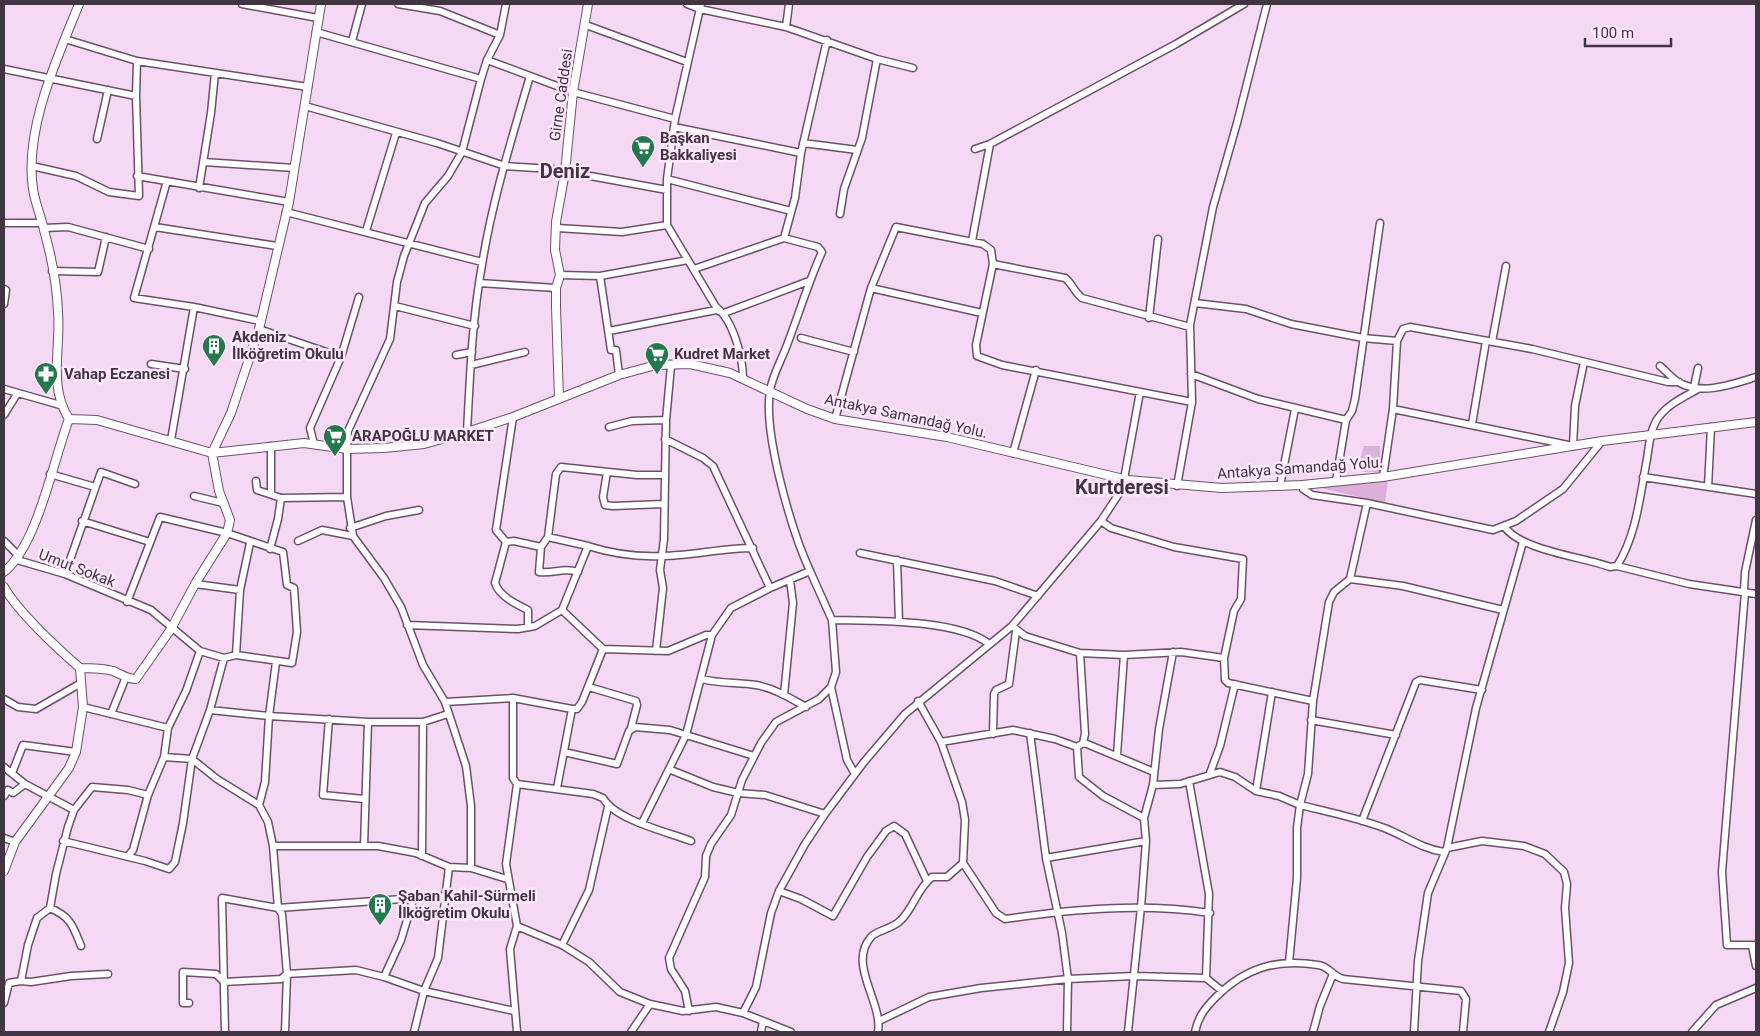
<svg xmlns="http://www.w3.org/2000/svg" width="1760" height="1036" font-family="Roboto,sans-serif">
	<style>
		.green { fill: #ddb0dc }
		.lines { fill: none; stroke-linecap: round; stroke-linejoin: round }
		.minor-casing { stroke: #6a5169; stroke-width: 9 }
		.tertiary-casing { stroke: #6a5169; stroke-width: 10 }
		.minor { stroke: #fff; stroke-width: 6 }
		.tertiary { stroke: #fff; stroke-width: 8 }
		.labels { text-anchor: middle; stroke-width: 5; stroke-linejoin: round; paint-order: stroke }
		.street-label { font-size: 15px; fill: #403540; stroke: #ffe7fe }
		.poi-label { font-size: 15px; font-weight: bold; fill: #403540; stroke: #ffe7fe; text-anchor: start }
		.district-label { font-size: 20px; font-weight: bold; fill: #403540; stroke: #ffe7fe }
	</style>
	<rect width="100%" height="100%" fill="#f5d8f4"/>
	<path class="green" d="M1364 446H1380V472H1362V467L1359 465 1363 463 1360 459Z
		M1388 481 1385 503 1316 487Z"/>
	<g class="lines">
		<g class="minor-casing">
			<path id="minor" d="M242 4 318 18
				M398 4 440 11 500 35
				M687 4 700 9 786 27 789 4
				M701 4 675 119 667 179V225L716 307C733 320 743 357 743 379
				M586 25 687 62
				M786 27 877 59 913 68
				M316 32 481 79
				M65 39 137 61 308 87
				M352 41 362 4
				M487 60 573 92 675 119
				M4 69 136 96
				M305 106 437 143 505 166 552 169 667 190
				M674 127 801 153 827 40
				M97 139 108 90
				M803 143 857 150
				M975 149 990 144
				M204 162 294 168
				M32 166 76 176 109 192 139 196 136 96 137 61
				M137 176 289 202
				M667 179 791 211
				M167 181 134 298 194 307 260 321
				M199 188 211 113 215 73
				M286 212 482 262
				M840 214 844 189 862 138 877 59
				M4 223H42
				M155 227 277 246
				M44 228 68 227 149 249
				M557 228 622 232 667 225
				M366 231 396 133
				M784 238 818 247 822 252C808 283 799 314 787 345 782 359 772 376 770 391 763 434 792 532 810 571
				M784 238 795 198 801 153
				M972 241 990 144 1176 44 1244 4
				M993 264 976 345 977 356 1002 365 1192 402
				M694 269 784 238
				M52 271 98 272 106 237
				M560 275 600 276 688 260
				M600 276 611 350H616L619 375
				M479 283 556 288
				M871 288 982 313
				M4 289 6 290 4 304
				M1195 303 1246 309 1291 324 1363 338 1397 341 1403 329 1410 327 1532 349 1668 382H1679
				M395 306 475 326
				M1149 318 1158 239
				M259 329 341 357 310 428 314 444
				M609 331 716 310 724 313 809 281
				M801 338 854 352
				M1492 342 1506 266
				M456 355 472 352
				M341 357 359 297
				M151 364 185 369
				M471 365 525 352
				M1660 366C1666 371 1672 378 1678 382 1702 396 1733 384 1756 377
				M1191 374 1258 399 1346 420
				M1694 387 1698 368
				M4 389 60 405
				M1393 409 1573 446 1575 406 1584 362
				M4 415 17 394
				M513 417 496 530 506 542 495 583C499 596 516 604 528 610V627
				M835 419 871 288 896 227 983 244 991 250 993 264 1065 278C1072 283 1074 292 1082 298L1190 327
				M1472 424 1486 341
				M609 427 632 421 666 420
				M467 432C470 376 472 320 482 265 492 201 512 138 530 76
				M665 439 703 458 713 466 770 588
				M171 440 194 307
				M271 446V493
				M1013 453 1036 370
				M607 472 603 497 605 505 613 506 664 504
				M50 474 95 487
				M1383 477 1393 409 1397 341
				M1643 477 1756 494
				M1124 479 1140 392
				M256 481 257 490 281 498
				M1336 481 1346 420 1352 411 1355 399 1380 223
				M1302 485 1303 489 1312 495 1367 503 1493 530 1516 521 1563 489 1602 441
				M1177 486 1192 402 1190 325 1213 207 1237 123 1267 4
				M1280 486 1295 409
				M1708 487 1711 427
				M194 496 223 503
				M1367 503 1350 579 1334 592 1329 602 1313 701 1308 774 1300 805C1329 812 1359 818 1387 829 1406 837 1423 849 1444 852
				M82 521 150 542
				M1101 521 1111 528 1174 547 1243 559 1241 599 1234 611 1224 658 1225 680 1228 683 1313 701
				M1504 526C1519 550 1583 557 1610 567L1617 566 1689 584 1756 594
				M350 528 386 516 419 510
				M548 537 556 474 561 467 637 475H665
				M4 541 19 556
				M298 541 322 530 353 536
				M506 542 514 541 541 547 548 537 588 546
				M541 547 539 572C553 574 564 567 578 572
				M270 549 278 519 281 498 347 497
				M860 553 995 581 1038 596
				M17 560 65 574 151 610 200 651 224 658 236 655 292 663 297 632 294 588 287 585 283 552 227 533 160 517 127 602
				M897 560 899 622
				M1617 566C1637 534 1640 495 1647 459 1649 446 1650 430 1658 418 1668 404 1684 397 1698 389
				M65 574 101 472 135 484
				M1350 579 1403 586 1503 610
				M195 584 240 590
				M1744 591 1745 572 1756 520
				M1745 592 1722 872 1727 945H1756
				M562 610 603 649
				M832 620C873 621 958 619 989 644
				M407 625 518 629 535 626 562 610 588 546C610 553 637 557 661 556 691 556 722 548 753 548
				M1012 626 1025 636 1080 653 1124 655 1181 652 1224 658
				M656 651 663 588 660 570 664 539 666 420 671 366
				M1080 653 1085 734 1083 743
				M236 655 240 590 250 543
				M702 679C721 684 738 682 756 685 774 688 790 698 806 707
				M589 687 636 701 637 705 631 728
				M831 687 847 760 855 774
				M784 695 793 603 790 580
				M513 698V778L517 784 506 864 517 926 510 949 517 1032
				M4 699 18 707 36 709 81 683
				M918 701 941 742 962 802 965 820 963 863 996 913 1005 919C1074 909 1141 903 1210 913
				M445 702 513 698 572 709
				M83 707 168 728
				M210 710 269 716 368 722H423L448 714
				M111 714 126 677
				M329 719 323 795 364 799
				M1311 720 1396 735
				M1030 733 1046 858 1062 933 1068 979 1067 1032
				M993 734 994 694 996 690 1009 684 1016 631
				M941 742 1013 730 1055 739 1077 747 1083 743 1087 744 1154 772
				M1077 747 1079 777 1103 796 1144 818
				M564 752 617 764 629 731 635 727 670 730 754 756
				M1117 755 1124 655
				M164 757 192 759 217 779 259 805 268 822 273 846 278 908 282 914 287 974 285 1032
				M4 767 25 784 74 810
				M671 770 713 787 738 793 765 795 825 814
				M12 773 23 745 76 752
				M1210 773 1220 746 1235 684
				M1189 781 1209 894 1206 978
				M517 784 593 794 603 798C615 820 668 832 691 841
				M1153 785 1180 784 1220 772 1235 777 1256 791 1279 796 1300 805 1297 828V878L1289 963
				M557 788 572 709H577L582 702 603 649 668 651 706 635H712
				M1256 791 1272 692
				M4 796 8 790 13 793 25 784
				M259 805 265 782 269 716 276 662
				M1362 821 1416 682 1420 680 1482 690
				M642 823 686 735 712 635 731 608 770 588 810 571 832 620 836 672 831 687 819 699 776 722 761 743 742 780 731 815 711 844 706 856 705 877 669 958 671 969 685 991 689 1011
				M4 838 15 842
				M63 841 145 861 169 869 175 862 183 823 192 759 210 710 224 658
				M273 846H378L416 853 449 867 471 868 507 879
				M364 846 368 722
				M1447 848 1482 841 1524 846 1545 854 1564 872 1567 884 1565 908 1569 963 1563 992 1549 1032
				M128 856 133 850 148 795
				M422 856 423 722
				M1046 858 1146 841
				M471 868V806L466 766 445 702 423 665 401 607 384 578 353 536 347 497V449L348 431 390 339 397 282 404 256 425 203 448 176 462 152 481 79 487 60 500 35 506 4
				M779 891 801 899 833 916 867 857 886 831 894 826 905 834 927 881
				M413 900 401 940 384 977 424 991 514 1011
				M50 908C71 917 73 926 81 946
				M517 926 562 945 589 962 620 992 650 1004 683 1011 716 1007 743 1013 791 1032
				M562 945 589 890 608 807
				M1752 946 1756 966
				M21 981 31 982 71 976 108 974
				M224 982 281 979 287 974 356 970 384 977
				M4 1003 9 983 21 981 28 945 37 918 50 908 56 874 68 827 74 810 92 787 128 790 148 795 164 757 168 728 186 691 200 651
				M189 1003H183V972L216 974 224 982
				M743 1013 756 987 771 913 779 891 805 844 825 814 864 762 905 714 1012 626 1101 521 1128 480
				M879 1021 929 997 981 988 1068 979 1134 976 1206 978 1222 991
				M225 1032 222 898 278 908 444 896
				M414 1032 424 991 438 958 449 867
				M631 1032 650 1004
				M761 1032 763 1021
				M878 1032C883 1002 847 964 871 937 877 930 893 929 901 920 914 907 917 889 932 877H947L963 863
				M1128 1032 1141 907 1146 841 1144 818 1153 785 1159 729 1173 652
				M1195 1032C1198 1017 1205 1008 1216 997 1245 968 1277 958 1318 965 1329 966 1332 976 1343 979L1461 991 1466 999 1463 1032
				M1313 1032 1320 1006 1333 974
				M1414 1032 1418 961 1428 893 1447 848 1476 708 1523 542
				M1692 1032 1716 1005 1756 988"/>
		</g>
		<g class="tertiary-casing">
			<path id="tertiary" d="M559 398 556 307V288L560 275 555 250 556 222 565 172 573 92 588 4
				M69 419 97 420 212 453 304 443 347 449 384 448 424 444 467 432 513 417 619 375 656 365 690 364 730 373 807 409 835 419 947 437 1128 480 1222 488 1302 485 1383 477 1602 441 1756 422
				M69 419C48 386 61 348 58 312 57 285 51 255 44 230 41 216 35 203 33 189 24 129 57 59 79 4
				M4 572C38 544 53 461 69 419
				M4 587C18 612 58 649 80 668L83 707 76 752 69 768 15 842 4 871
				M80 668C91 668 102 668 113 671 121 674 127 679 136 679L171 629 195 584 227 533 230 520 219 491 212 453 231 413 259 329 289 202 321 4"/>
		</g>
		<use href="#minor" class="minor"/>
		<use href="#tertiary" class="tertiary"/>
	</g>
	<defs>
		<g id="supermarket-pin" transform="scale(1.25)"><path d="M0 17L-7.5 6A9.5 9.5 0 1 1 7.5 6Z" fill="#23794c" stroke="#ffe7fe"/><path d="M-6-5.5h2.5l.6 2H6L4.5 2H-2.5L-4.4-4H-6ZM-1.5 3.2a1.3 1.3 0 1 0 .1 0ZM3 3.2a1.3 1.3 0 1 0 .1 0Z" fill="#fff"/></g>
		<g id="building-pin" transform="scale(1.25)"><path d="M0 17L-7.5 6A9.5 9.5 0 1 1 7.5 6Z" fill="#23794c" stroke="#ffe7fe"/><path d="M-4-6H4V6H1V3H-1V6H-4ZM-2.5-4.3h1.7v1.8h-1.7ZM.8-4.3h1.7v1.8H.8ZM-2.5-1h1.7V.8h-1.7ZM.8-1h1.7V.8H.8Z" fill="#fff"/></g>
		<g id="pharmacy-pin" transform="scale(1.25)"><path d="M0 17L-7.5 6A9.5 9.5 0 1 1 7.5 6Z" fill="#23794c" stroke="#ffe7fe"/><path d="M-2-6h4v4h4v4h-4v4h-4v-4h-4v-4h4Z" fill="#fff"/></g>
	</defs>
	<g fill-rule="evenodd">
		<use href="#supermarket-pin" x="643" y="147"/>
		<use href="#building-pin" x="214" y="346"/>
		<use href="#supermarket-pin" x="657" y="354"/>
		<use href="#pharmacy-pin" x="46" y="374"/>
		<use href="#supermarket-pin" x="335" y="436"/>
		<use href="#building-pin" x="380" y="905"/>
	</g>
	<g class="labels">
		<g class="street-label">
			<text transform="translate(561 95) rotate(-82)" y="5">Girne Caddesi</text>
			<text transform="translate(906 416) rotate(12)" y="5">Antakya Samandağ Yolu.</text>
			<text transform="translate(1300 468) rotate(-4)" y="5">Antakya Samandağ Yolu.</text>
			<text transform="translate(77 568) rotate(21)" y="5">Umut Sokak</text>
		</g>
		<g class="poi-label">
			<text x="660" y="143">Başkan<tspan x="660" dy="17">Bakkaliyesi</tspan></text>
			<text x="232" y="342">Akdeniz<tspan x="232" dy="17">İlköğretim Okulu</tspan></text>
			<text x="674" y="359">Kudret Market</text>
			<text x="64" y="379">Vahap Eczanesi</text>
			<text x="352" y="441">ARAPOĞLU MARKET</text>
			<text x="398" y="901">Şaban Kahil-Sürmeli<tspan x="398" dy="17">İlköğretim Okulu</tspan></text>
		</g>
		<g class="district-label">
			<text x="565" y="178">Deniz</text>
			<text x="1122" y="494">Kurtderesi</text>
		</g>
	</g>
	<rect width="1760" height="1036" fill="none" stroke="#403540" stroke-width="10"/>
	<path d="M1585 38v8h86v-8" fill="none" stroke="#403540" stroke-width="2.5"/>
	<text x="1592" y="38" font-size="15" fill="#403540" stroke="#ffe7fe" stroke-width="4" paint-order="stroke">100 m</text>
</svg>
